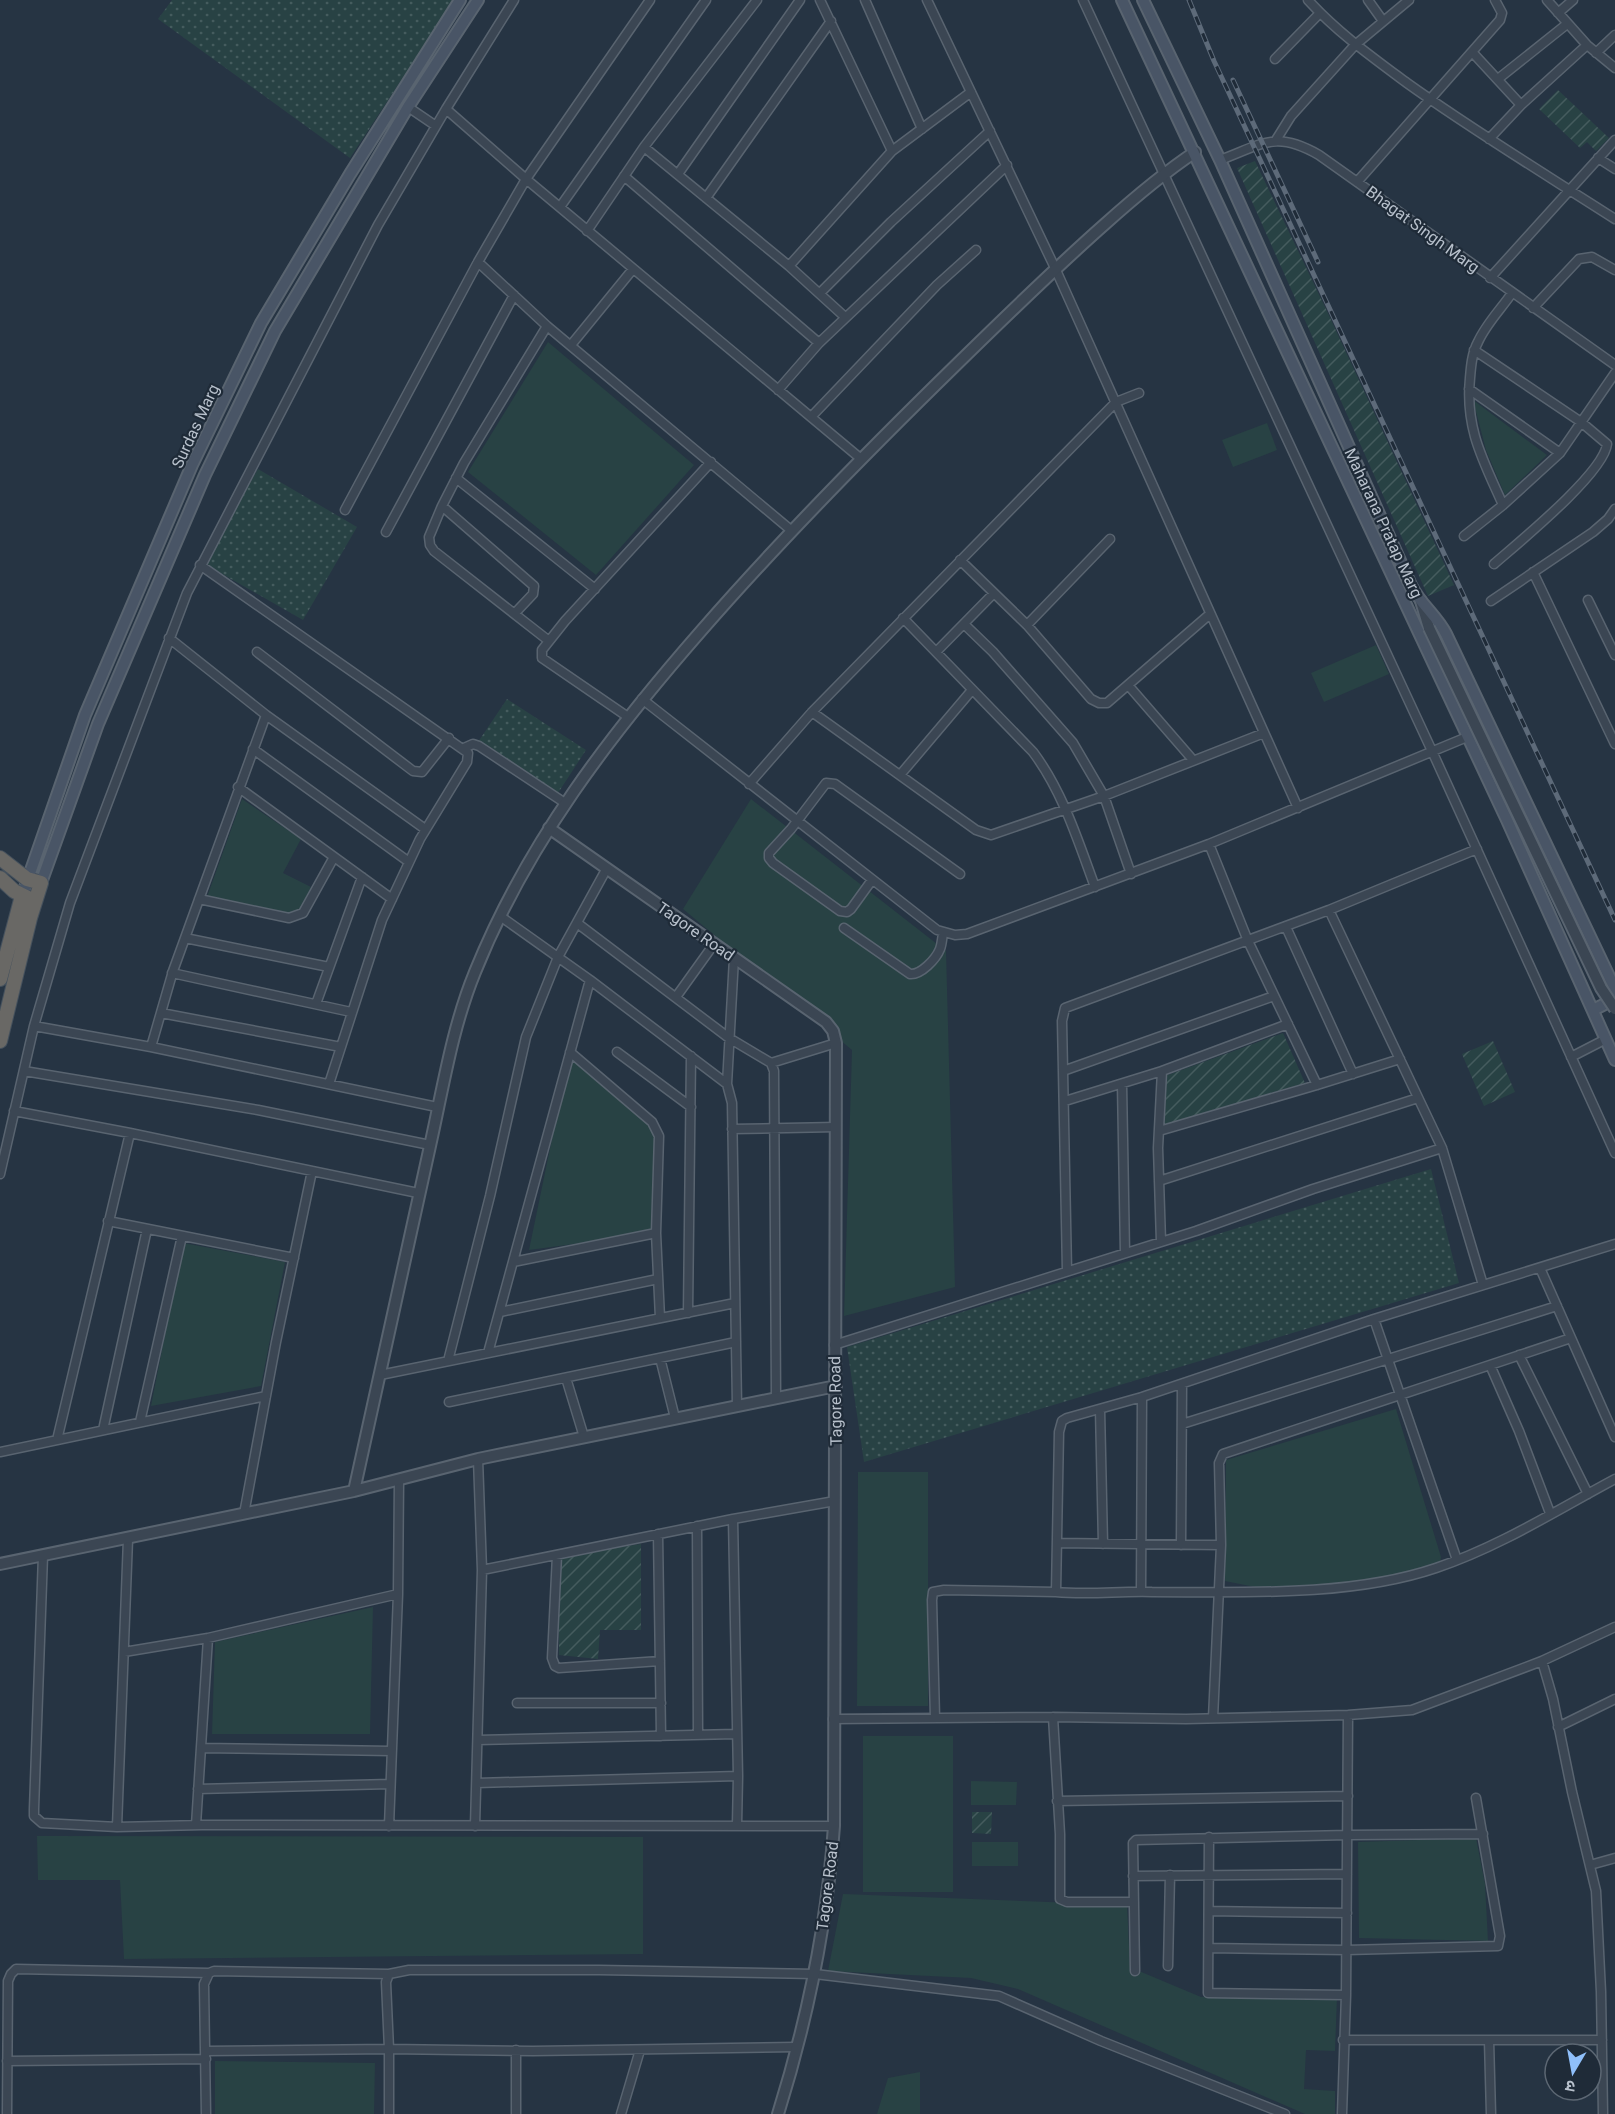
<svg xmlns="http://www.w3.org/2000/svg" width="1615" height="2114" font-family="Roboto,'Noto Sans Devanagari',sans-serif">
	<style>
		.grass { fill: url(#grass-dots) }
		.park { fill: #284244 }
		.garden { fill: url(#garden-furrows) }
		.lines { fill: none; stroke-linecap: round; stroke-linejoin: round }
		.minor-casing { stroke: #596470; stroke-width: 11 }
		.tertiary-casing { stroke: #596470; stroke-width: 14 }
		.secondary-casing { stroke: #596470; stroke-width: 14 }
		.trunk-casing { stroke: #45515d; stroke-width: 16 }
		.minor { stroke: #3b4653; stroke-width: 8 }
		.tertiary { stroke: #3b4653; stroke-width: 10 }
		.secondary { stroke: #495566; stroke-width: 10 }
		.trunk { stroke: #696865; stroke-width: 14 }
		.rail-casing { stroke: #5d6a79; stroke-width: 5 }
		.rail { stroke: #1f2b38; stroke-width: 3; stroke-dasharray: 9; stroke-linecap: butt }
		.tertiary-bridge-casing { stroke: #596470; stroke-width: 14; stroke-linecap: butt }
		.tertiary-bridge { stroke: #3b4653; stroke-width: 10 }
		.labels { text-anchor: middle; stroke-width: 4.5; stroke-linejoin: round; paint-order: stroke }
		.street-label { font-size: 16px; fill: #b8c1cc; stroke: #1f2b38 }
	</style>
	<defs>
		<pattern id="grass-dots" width="8" height="8" patternUnits="userSpaceOnUse" patternTransform="scale(1.5)"><rect width="8" height="8" fill="#284244"/><path d="M2 2h.1M6 6h.1" fill="none" stroke="#455c5e" stroke-width="1.8" stroke-linecap="round"/></pattern>
		<pattern id="garden-furrows" width="10" height="10" patternUnits="userSpaceOnUse" patternTransform="scale(1.5)"><rect width="10" height="10" fill="#284244"/><path d="M-1 1l2-2M0 10L10 0M9 11l2-2" fill="none" stroke="#455c5e"/></pattern>
	</defs>
	<rect width="100%" height="100%" fill="#263443"/>
	<path class="grass" d="M172 0H454L350 158 158 19Z
		M258 469 357 527 303 620 203 563Z
		M507 699 586 750 558 793 478 742Z
		M1431 1169 1459 1283 864 1462 847 1347Z"/>
	<path class="park" d="M548 342 694 465 596 575 468 472Z
		M1473 400 1547 455 1505 495 1486 450Z
		M1267 423 1277 450 1233 467 1222 440Z
		M1376 645 1389 674 1324 702 1311 673Z
		M242 799 301 839 283 873 311 887 300 910 288 915 207 897Z
		M751 799 946 951 955 1287 844 1316 852 1050 683 909Z
		M570 1052 662 1136 656 1233 529 1250Z
		M183 1243 285 1262 261 1386 151 1406Z
		M1396 1409 1441 1557 1440 1562 1407 1576 1306 1589 1260 1588 1225 1581 1226 1460Z
		M858 1472H928V1706H857Z
		M373 1607 370 1734H212L215 1642Z
		M863 1736H953V1892H863Z
		M971 1781 1017 1782 1016 1805H971Z
		M37 1836 643 1837V1954L124 1959 120 1880H38Z
		M1476 1838 1485 1884 1488 1941 1359 1938 1358 1842Z
		M972 1842H1018V1866H972Z
		M843 1894 1127 1905 1130 1967 1139 1971 1201 1997H1337L1335 2051 1306 2050 1304 2089 1335 2091V2114H1305L1018 1989 971 1978 828 1971Z
		M215 2061 375 2063 374 2114H215Z
		M920 2072V2114H877L888 2078Z"/>
	<path class="garden" d="M1558 90 1609 138 1596 151 1587 142 1580 148 1539 109Z
		M1255 161 1326 309 1454 585 1428 596 1237 168Z
		M1283 1033 1305 1083 1162 1126 1165 1076Z
		M1493 1041 1515 1092 1484 1106 1462 1054Z
		M641 1544V1630H600L598 1659 559 1655V1556Z
		M972 1812H992L991 1834 972 1833Z"/>
	<g class="lines">
		<g class="minor-casing">
			<path id="minor" d="M820 0 892 151
				M865 0 922 129
				M927 0 1055 268 1298 808
				M1083 0 1432 751 1615 1153
				M1308 0C1337 32 1372 57 1407 83 1474 131 1545 174 1615 219
				M1368 0 1383 21
				M1547 0 1587 45 1615 68
				M1558 13 1573 0
				M1473 53 1521 105
				M1596 53 1615 35
				M1275 59 1320 13
				M1498 79 1567 24
				M408 107 436 126
				M446 109 526 179 860 458
				M1489 139 1521 105 1587 45
				M1276 140 1291 116 1355 45 1409 0
				M644 147 789 266 845 317
				M1598 158 1615 169
				M1220 160C1263 144 1275 130 1319 155L1615 365
				M678 174 800 0
				M624 176 819 343
				M1357 182 1500 20 1502 13 1495 0
				M706 198 831 21
				M560 207 706 0
				M587 231 644 147 757 0
				M478 262 547 326 792 531
				M789 266 892 151 971 92
				M1490 278 1615 140
				M820 293 891 222 990 131
				M1533 308 1579 259 1592 257 1615 270
				M547 326 464 463 442 506 429 537 430 545 434 551 549 641
				M571 345 633 269
				M1474 350 1581 422 1607 444C1604 473 1518 543 1494 564
				M1469 389 1560 453
				M778 390 819 343 1007 165
				M811 417 937 285 976 250
				M456 478 595 589
				M1503 505C1483 460 1465 429 1470 378 1471 366 1472 353 1478 342 1486 324 1501 309 1512 293
				M442 506 534 586 533 594 515 613
				M345 510 478 262 526 179 650 0
				M386 532 514 295
				M1464 536 1503 505 1560 453 1615 373
				M960 560 1027 625 1091 699 1099 703H1107L1210 614
				M200 565 468 753 467 762 420 839 382 920 329 1084
				M1533 572 1615 744
				M1588 600 1615 655
				M1491 601 1593 532 1608 519 1615 509
				M903 618 1033 752C1063 792 1078 841 1095 887
				M964 624 993 652 1073 743 1104 796 1131 874
				M1027 625 1110 539
				M169 638 266 715 425 829
				M257 652 413 771 422 772 449 738
				M936 652 994 593
				M1128 685 1193 760
				M642 699 937 930 955 935 967 934 1209 844 1467 737
				M812 712 976 830 991 835 1104 796 1264 733
				M628 717 542 658V650L565 621 711 462
				M464 748 473 744 479 746 565 803
				M253 749 409 862
				M900 775 972 690
				M749 784 812 712 1116 402 1139 393
				M238 787 392 899
				M1209 844 1248 941 1317 1085
				M872 880 851 909 847 912 840 911 773 863 769 858V853L791 829 826 783 835 784 960 874
				M199 899 289 918 303 913 334 857
				M1329 910 1442 1148 1483 1285
				M500 916 590 980 727 1084 732 1103 737 1405
				M577 923 729 1038 771 1063 774 1071 776 1397
				M1286 927 1353 1074
				M844 928 910 974C921 975 936 959 940 949 942 944 942 938 943 934
				M185 938 329 967
				M172 973 351 1012
				M676 997 714 944
				M316 1004 362 877
				M161 1013 341 1047
				M34 1026 151 1047 437 1107
				M151 1047 173 971 266 715
				M570 1052 652 1122 659 1136 656 1233 660 1318
				M617 1052 691 1107
				M1571 1057 1606 1039
				M771 1063 836 1043
				M24 1071 258 1110 430 1145
				M1063 1071 1274 996
				M727 1084 734 958
				M1122 1084 1125 1253
				M1065 1101 1162 1071
				M14 1111 130 1133 418 1193
				M732 1129 836 1127
				M1159 1131 1317 1085 1400 1059
				M0 1174 34 1026 70 903 187 593 378 225 446 109 514 0
				M1159 1181 1418 1098
				M108 1221 294 1258
				M1161 1242 1158 1148 1162 1071 1288 1024
				M1615 1244 1374 1319 1142 1397 1067 1418 1062 1421 1059 1432 1056 1592C1088 1595 1120 1591 1152 1592 1241 1592 1351 1597 1436 1568 1499 1547 1557 1510 1615 1479
				M513 1262 656 1233
				M1540 1268 1615 1437
				M1067 1271 1062 1021 1065 1008 1329 910 1477 849
				M500 1312 658 1279
				M688 1313 691 1056
				M1374 1319 1457 1560
				M834 1345 1196 1231 1313 1189 1442 1148
				M488 1353 590 980
				M1519 1355 1588 1494
				M660 1358 675 1418
				M448 1361 490 1196 526 1037 558 957 607 868
				M1490 1365 1519 1431 1550 1513
				M380 1375 735 1303
				M566 1378 584 1437
				M449 1402 736 1342
				M1100 1409 1103 1544
				M140 1422 182 1236
				M1182 1424 1557 1306
				M103 1430 147 1229
				M57 1440 130 1133
				M0 1452 266 1396
				M244 1514 276 1342 312 1171
				M733 1519 738 1776 737 1825
				M697 1526 698 1735
				M658 1534 661 1736
				M1057 1543 1221 1545
				M1181 1545 1182 1384
				M43 1555 34 1809V1816L42 1823 117 1827 202 1825 834 1826
				M557 1555 552 1658 555 1666 559 1668 660 1661
				M482 1570 733 1519 835 1501
				M1141 1591 1142 1397
				M124 1652 208 1638 398 1594
				M1542 1661 1553 1699 1572 1792 1596 1891 1601 1992 1603 2114
				M517 1703H661
				M1053 1717 1060 1834V1899L1067 1902H1134
				M935 1718 932 1600 933 1592 944 1590 1056 1592
				M1213 1718 1221 1545 1219 1463 1223 1454 1571 1338
				M833 1719 1053 1717 1186 1719 1348 1715 1412 1710 1542 1661 1615 1627
				M1558 1727 1615 1699
				M478 1740 736 1734
				M201 1748 391 1751
				M477 1783 738 1776
				M198 1789 390 1784
				M1057 1801 1348 1796
				M196 1825 208 1638
				M389 1826 398 1594 399 1480
				M475 1826 482 1570 478 1459
				M117 1827 128 1539
				M1209 1837 1208 1993 1346 1995
				M1590 1865 1615 1858
				M1133 1876 1347 1874
				M1209 1911 1347 1913
				M1209 1948 1347 1950 1498 1946 1500 1936 1476 1798
				M1168 1966 1170 1875
				M1135 1971 1133 1843 1136 1840 1348 1835 1483 1834
				M1343 2040H1602
				M1489 2040 1491 2114
				M516 2050V2114
				M206 2051 389 2049 533 2051 796 2047
				M7 2061 206 2059
				M7 2114 8 1981 11 1974 16 1969 209 1973
				M206 2114 204 1984 209 1973 214 1971 389 1974
				M389 2114V2049L386 1982 389 1974 409 1970H599L815 1974 999 1996 1101 2041 1285 2114
				M621 2114 640 2050
				M1342 2114 1346 1995 1348 1715"/>
		</g>
		<g class="tertiary-casing">
			<path id="tertiary" d="M1421 601 1429 628
				M549 828 826 1022 833 1031 836 1043 834 1826C827 1926 808 2018 778 2114
				M354 1491C379 1376 404 1261 430 1146 443 1088 452 1028 475 972 527 843 610 735 701 631 782 538 868 451 956 365 1005 317 1054 269 1105 224 1134 198 1162 174 1195 152
				M0 1564 354 1491 478 1459 836 1386"/>
		</g>
		<g class="secondary-casing">
			<path id="secondary" d="M1122 0 1507 820 1615 1060
				M1143 0 1220 160 1411 585C1420 604 1437 616 1446 634L1615 989
				M41 883 98 724 205 475 275 331 408 107 478 0
				M22 896 85 715 192 465 261 323 350 174 460 0
				M1593 1010 1615 999"/>
		</g>
		<g class="trunk-casing">
			<path id="trunk" d="M0 858 27 879 41 883 30 918 0 1041
				M0 878 14 891 30 899
				M0 979 22 896"/>
		</g>
		<use href="#minor" class="minor"/>
		<use href="#tertiary" class="tertiary"/>
		<use href="#secondary" class="secondary"/>
		<use href="#trunk" class="trunk"/>
		<g class="rail-casing">
			<path id="rail" d="M1189 0 1214 61 1615 920
				M1233 80 1318 262"/>
		</g>
		<use href="#rail" class="rail"/>
		<g class="tertiary-bridge-casing">
			<path id="tertiary-bridge" d="M1429 628 1601 988 1615 1009"/>
		</g>
		<use href="#tertiary-bridge" class="tertiary-bridge"/>
	</g>
	<g class="labels">
		<g class="street-label">
			<text transform="translate(1423 229) rotate(36)" y="6">Bhagat Singh Marg</text>
			<text transform="translate(195 426) rotate(-65)" y="6">Surdas Marg</text>
			<text transform="translate(1384 523) rotate(65)" y="6">Maharana Pratap Marg</text>
			<text transform="translate(696 931) rotate(35)" y="6">Tagore Road</text>
			<text transform="translate(835 1401) rotate(-91)" y="6">Tagore Road</text>
			<text transform="translate(827 1886) rotate(-83)" y="6">Tagore Road</text>
		</g>
	</g>
	<g transform="translate(1573 2072) rotate(190)"><circle r="28" fill="#1f2b38" stroke="#5c6773" stroke-width="1.5"/>
	<path d="M0-4.5L10 22L0 15L-10 22Z" fill="#8fbffa"/>
	<text y="-9" font-size="16" font-weight="bold" text-anchor="middle" fill="#b8c1cc">उ</text>
	</g>
</svg>
